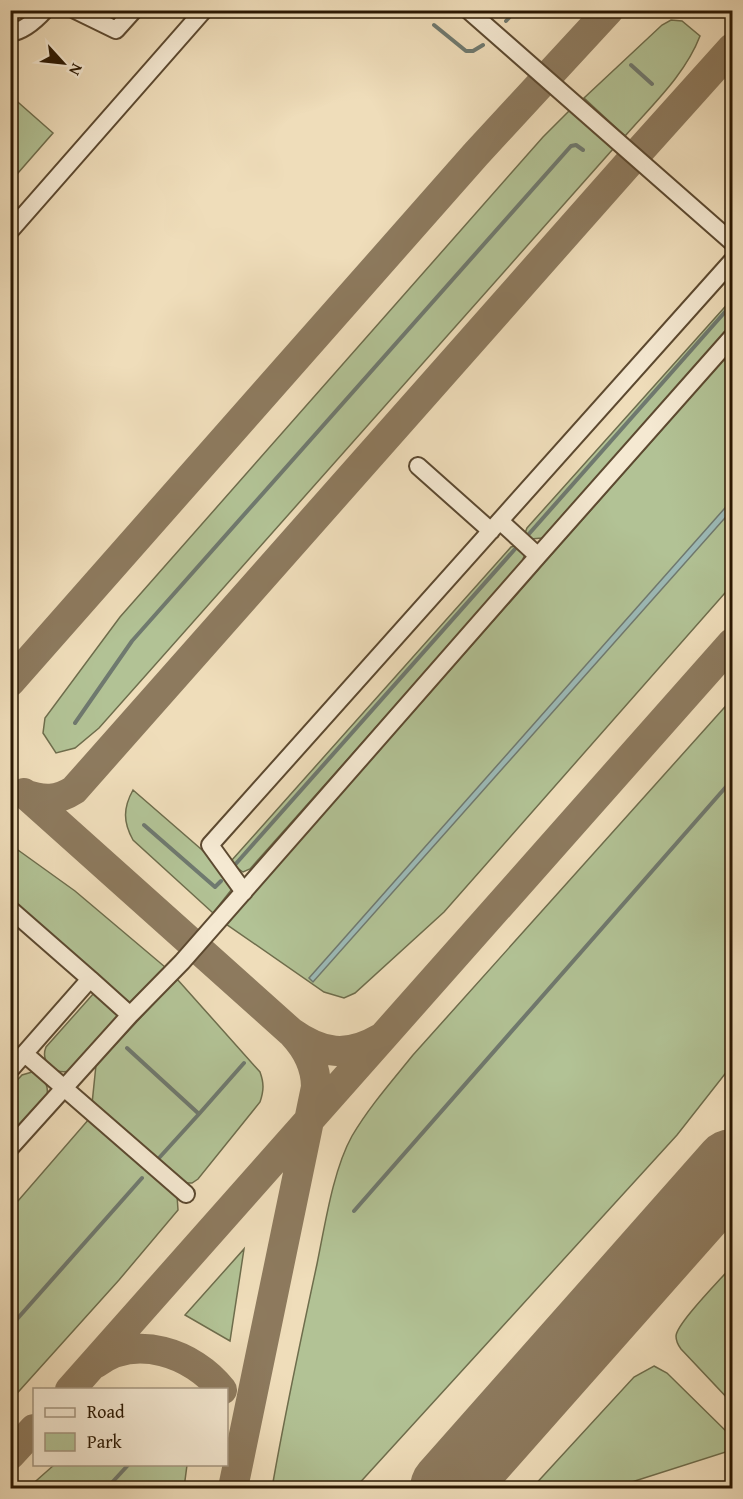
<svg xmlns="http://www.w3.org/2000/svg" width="743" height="1499" font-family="'Gentium Book Plus',serif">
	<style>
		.green { fill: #b2c295; stroke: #6e6d4c; stroke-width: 1.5 }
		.water { fill: #9cbab7; stroke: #6f796f; stroke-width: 1.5 }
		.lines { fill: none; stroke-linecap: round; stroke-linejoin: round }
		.stream { stroke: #6f796f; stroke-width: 4 }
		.taxiway { stroke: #8d7a5e; stroke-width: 30 }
		.runway { stroke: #8d7a5e; stroke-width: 76 }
		.minor-casing { stroke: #5c4930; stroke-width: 20 }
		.minor { stroke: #f5e9d2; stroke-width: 16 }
	</style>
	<rect width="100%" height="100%" fill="#efddba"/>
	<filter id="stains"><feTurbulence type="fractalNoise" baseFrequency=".00333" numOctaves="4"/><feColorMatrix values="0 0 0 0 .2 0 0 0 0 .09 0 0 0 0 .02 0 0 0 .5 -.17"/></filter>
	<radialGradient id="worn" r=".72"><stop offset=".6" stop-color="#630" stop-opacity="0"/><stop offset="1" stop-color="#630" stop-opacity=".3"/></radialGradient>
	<path class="green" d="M671 20 682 21 700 36C685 75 652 105 625 136L584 98 662 25Z
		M11 96 53 133 11 181Z
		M570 110 613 149 99 728 75 748 56 753 43 733 45 718 120 617 543 137Z
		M732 299V326L542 538 531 539 525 533 527 528Z
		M732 350V585L444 912 355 993 344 998 324 992 226 924Z
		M515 546 521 550 524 556 522 563 250 869 243 872 233 865 232 860 511 547Z
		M732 699V1065L677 1135 355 1488H272C285 1413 301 1338 317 1264 325 1225 333 1170 352 1136 369 1107 392 1081 413 1055Z
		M133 790 209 856 232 889 213 913 133 840C123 822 123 808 133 790Z
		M11 845 75 891 165 967 134 1003 125 1001 11 899Z
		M177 979 260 1072C264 1083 264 1090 260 1102L198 1179 192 1183H184L92 1104 96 1065Z
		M94 993 117 1010V1017L70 1071C55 1075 40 1062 46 1047Z
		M32 1072C42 1076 49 1083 47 1095L11 1137V1087L22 1075Z
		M89 1119 177 1195 178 1210 119 1280 11 1400V1209Z
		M244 1249 230 1341 185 1315Z
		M732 1266V1403L681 1349C678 1345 676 1341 676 1336 677 1323 722 1278 732 1266Z
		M654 1366 667 1373 732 1437V1450L613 1488H532L634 1377Z
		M54 1465V1464L187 1465 184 1488H28Z"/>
	<path class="water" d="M732 500V510L313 982 309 978Z"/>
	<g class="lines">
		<path class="stream" d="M417 10 418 11
			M506 21 516 10
			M434 25 466 51H473L483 45
			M631 65 652 84
			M528 535 732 304
			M75 723 132 641 571 146 576 145 583 150
			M144 825 215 887 221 881
			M233 867 515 549
			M127 1048 199 1114 244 1063
			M159 1158 199 1114
			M354 1211 732 780
			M10 1327 142 1178
			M107 1488 129 1464"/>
		<path class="taxiway" d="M10 682 476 154 609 10
			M24 793 291 1032C322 1054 347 1058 381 1038
			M24 794C44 801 57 801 74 790L635 156 732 48
			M95 1364C135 1333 193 1353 222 1390
			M70 1390 732 643
			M10 1455 34 1429
			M233 1488 316 1087C316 1067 307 1049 293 1034"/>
		<path class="runway" d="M448 1488 732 1167"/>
		<g class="minor-casing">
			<path id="minor" d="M75 10 116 30 134 10
				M468 10 732 242
				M10 33C24 31 36 20 45 10
				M10 231 204 10
				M418 466 491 531
				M500 521 538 556
				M244 892 210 845 732 261
				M10 909 90 979
				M25 1054 186 1194
				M10 1070 90 979 130 1015
				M10 1148 130 1015 182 962 538 556 732 337"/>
		</g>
		<use href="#minor" class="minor"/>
	</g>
	<rect width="743" height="1499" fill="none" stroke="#efddba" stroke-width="36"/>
	<rect x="12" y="12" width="719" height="1475" fill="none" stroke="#2b1802" stroke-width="3"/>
	<rect x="18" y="18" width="707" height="1463" fill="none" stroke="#2b1802" stroke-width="1.5"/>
	<rect x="33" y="1388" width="195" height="78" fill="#f5e9d2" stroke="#a4957f" stroke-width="1.5"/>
	<rect x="45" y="1408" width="30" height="9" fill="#f5e9d2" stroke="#a4957f" stroke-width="1.5"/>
	<text x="87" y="1418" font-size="18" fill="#2b1802">Road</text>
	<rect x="45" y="1433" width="30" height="18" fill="#b2c295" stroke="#a4957f" stroke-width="1.5"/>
	<text x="87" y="1448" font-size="18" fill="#2b1802">Park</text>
	<g transform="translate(63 63) rotate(117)" stroke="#f5e9d2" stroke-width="4.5" paint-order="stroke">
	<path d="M0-4.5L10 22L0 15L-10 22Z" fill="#2b1802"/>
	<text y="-9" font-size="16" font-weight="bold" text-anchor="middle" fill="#2b1802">N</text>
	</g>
	<rect width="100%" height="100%" filter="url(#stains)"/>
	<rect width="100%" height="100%" fill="url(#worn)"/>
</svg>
